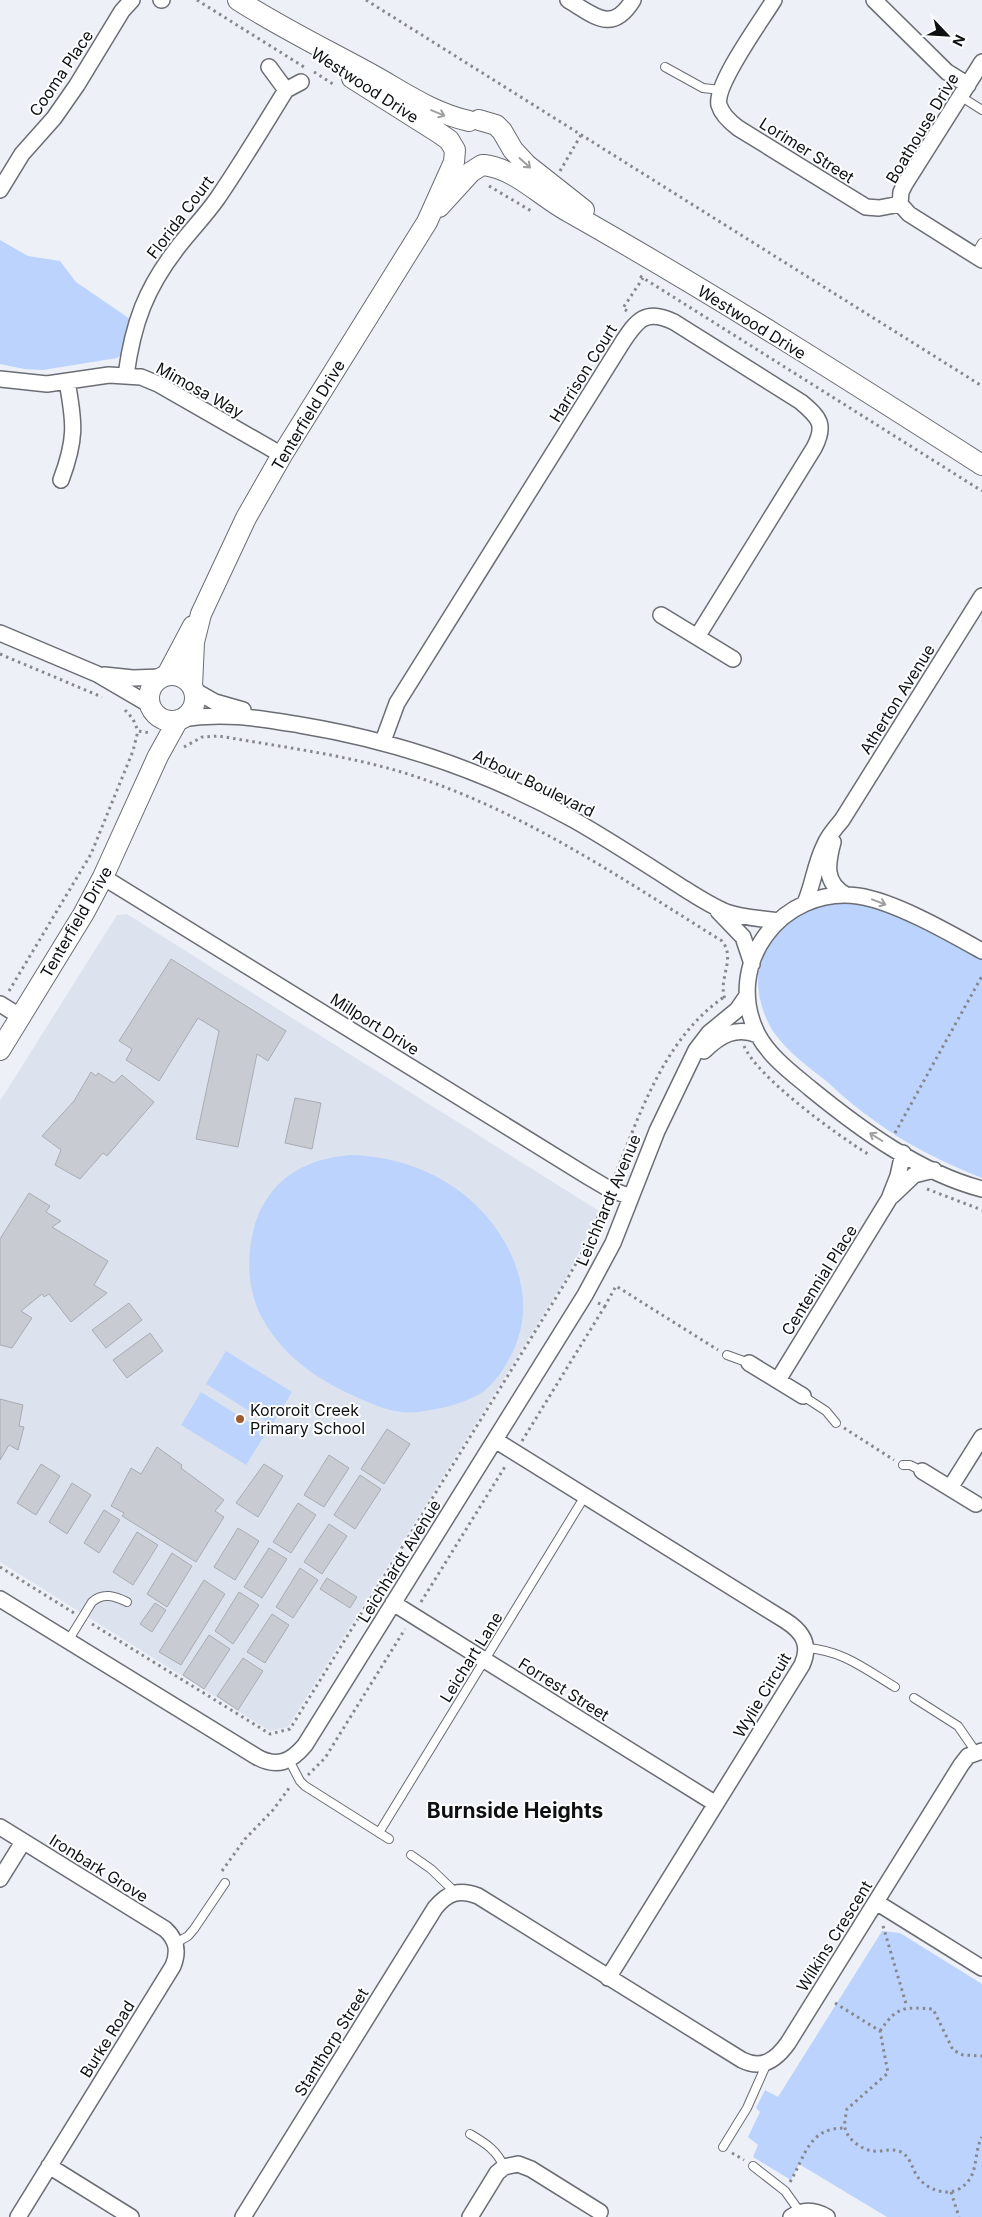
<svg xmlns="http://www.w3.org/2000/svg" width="982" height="2217" font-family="Inter,sans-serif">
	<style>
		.built { fill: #dce3ef }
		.green { fill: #bbd3fd }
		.building { fill: #c8ccd2; stroke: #a9acb2 }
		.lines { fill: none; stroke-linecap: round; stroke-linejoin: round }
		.lane-casing { stroke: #6a6d73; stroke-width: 10 }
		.street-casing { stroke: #6a6d73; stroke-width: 18 }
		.secondary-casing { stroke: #6a6d73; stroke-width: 22 }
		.path { stroke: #86888d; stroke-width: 3; stroke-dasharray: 2.5 4; stroke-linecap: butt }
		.lane { stroke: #fff; stroke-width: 8 }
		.street { stroke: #fff; stroke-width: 15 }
		.secondary { stroke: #fff; stroke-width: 20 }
		.oneway { stroke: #9f9fa0 }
		.poi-dot { fill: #a05b2e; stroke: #fdfeff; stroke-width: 2 }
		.labels { text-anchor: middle; stroke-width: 4; stroke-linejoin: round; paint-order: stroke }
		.street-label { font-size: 16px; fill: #0f1012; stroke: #fdfeff }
		.poi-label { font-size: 16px; fill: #0f1012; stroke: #fdfeff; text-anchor: start }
		.district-label { font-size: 21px; font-weight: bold; fill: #0f1012; stroke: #fdfeff }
	</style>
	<rect width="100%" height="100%" fill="#edf0f7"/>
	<path class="built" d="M127 914 599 1211 568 1275 288 1727 270 1731 0 1562V1101L117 915Z"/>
	<path class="green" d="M0 240 28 256 60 261 76 282 130 319 125 344 122 354 117 358 43 370 24 369 0 364Z
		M839 899 878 905 982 956V1178C945 1163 907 1145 875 1121 857 1109 841 1094 825 1080 807 1066 788 1052 775 1034 760 1013 752 978 763 955 772 938 785 918 803 910 814 905 828 903 839 899Z
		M351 1155C392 1156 435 1170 467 1197 513 1236 541 1301 510 1357 503 1371 492 1387 478 1395 459 1405 439 1409 418 1412 396 1415 374 1405 354 1396 317 1379 286 1358 265 1323 252 1303 247 1274 250 1251 255 1192 293 1159 351 1155Z
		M226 1351 292 1392 272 1425 206 1384Z
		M201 1392 266 1433 246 1465 181 1425Z
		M882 1931 900 1933 982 1984V2217H887L799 2164 791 2180 753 2157 758 2145 748 2137 760 2112 756 2108 765 2090 778 2097Z"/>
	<path class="building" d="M171 959 286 1031 268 1061 257 1054 238 1147 196 1139 219 1031 198 1018 159 1081 126 1060 132 1049 119 1041Z
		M91 1072 96 1076 98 1073 114 1083 122 1075 154 1102 107 1156 103 1153 80 1179 55 1165 61 1150 42 1136 74 1101Z
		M295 1098 321 1103 312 1149 285 1143Z
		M29 1193 50 1206 46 1212 61 1221 52 1227 108 1261 94 1285 107 1293 71 1322 49 1294 44 1297 42 1294 21 1311 32 1318 12 1348 0 1345V1239Z
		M129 1303 142 1320 106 1348 92 1330Z
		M150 1333 163 1351 127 1378 113 1360Z
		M0 1399 23 1405 19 1426 24 1427 18 1450 9 1445 0 1460Z
		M387 1429 410 1444 384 1484 361 1469Z
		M157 1447 182 1465 181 1468 224 1500 215 1511 224 1517 196 1562 122 1516 124 1513 111 1506 131 1468 141 1474Z
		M329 1455 349 1468 324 1507 304 1495Z
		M41 1464 60 1476 36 1515 17 1503Z
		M264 1464 283 1476 258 1517 236 1503Z
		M360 1475 381 1489 355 1529 334 1515Z
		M72 1483 91 1495 67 1534 49 1522Z
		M298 1503 316 1515 291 1553 273 1542Z
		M104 1510 120 1520 99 1553 84 1543Z
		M329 1524 347 1536 322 1574 304 1562Z
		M238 1528 259 1541 235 1580 214 1567Z
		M137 1532 158 1545 133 1585 113 1572Z
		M269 1548 287 1559 262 1598 244 1587Z
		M172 1553 192 1566 167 1607 147 1594Z
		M300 1568 318 1580 293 1618 276 1607Z
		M327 1578 357 1597 350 1608 320 1589Z
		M204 1580 225 1594 181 1665 159 1652Z
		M239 1592 259 1605 233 1644 215 1631Z
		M155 1603 166 1610 152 1632 140 1624Z
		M272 1614 289 1625 265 1663 247 1652Z
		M209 1635 230 1649 204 1689 183 1675Z
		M243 1658 263 1671 238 1710 217 1696Z"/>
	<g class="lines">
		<g class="lane-casing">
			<path id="lane" d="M665 67 703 88 720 90
				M960 96 982 110
				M975 255 982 243
				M727 1355 749 1363
				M803 1396 826 1411 836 1423
				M903 1465H910L922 1471
				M68 1641 92 1602C103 1592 115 1596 127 1602
				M806 1648C842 1650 865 1669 895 1687
				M914 1698 958 1726 976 1752
				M289 1760 300 1781 305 1786 389 1839
				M380 1831 585 1496
				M411 1855 431 1869 455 1892
				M176 1943 188 1936 194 1929 225 1883
				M470 2134C485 2143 497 2150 504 2167
				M723 2147 747 2108 767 2063
				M753 2166 785 2191 800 2212"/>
		</g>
		<g class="street-casing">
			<path id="street" d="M161 0H162
				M568 0C595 16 612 34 633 0
				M774 0C762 20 714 85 719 105 722 115 730 122 738 128L866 207 879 208 900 204
				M874 0 947 72 968 85
				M982 62 905 184 901 192 900 204 909 214 982 260
				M269 67 286 90 301 82
				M0 190 22 154 54 118 77 85 122 11 132 0
				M126 375C133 323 146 288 178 247 191 230 205 216 217 199 241 164 263 127 286 90
				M0 379 47 384 109 375 141 377 158 384 282 455
				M61 480C76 440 75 424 67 382
				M661 615 733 659
				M0 633 97 674 150 705
				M104 675 133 678 162 677
				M194 690 215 702 243 710
				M180 719C225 712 257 718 300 725 397 741 488 772 574 820 609 840 643 862 677 884 693 894 709 905 726 912 743 918 760 918 778 921
				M383 741 397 703 622 343C637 320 646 308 674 322L801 402C820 418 826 425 814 448L697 637
				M833 842C827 864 824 883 846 895
				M103 877 587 1176 609 1189 631 1197
				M805 903C813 885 815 864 824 846 828 836 835 828 842 820L982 596
				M718 911 743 937 752 964
				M982 951C950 933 894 901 858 896 781 886 722 965 758 1035 770 1057 792 1073 811 1089 860 1129 920 1173 982 1189
				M0 1004 21 1017
				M704 1051C720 1035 736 1026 758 1035
				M892 1196 914 1175 934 1170
				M749 1363 803 1396
				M778 1380 889 1199 898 1176 903 1153
				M495 1440 786 1621C803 1632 811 1645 802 1665L608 1978
				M922 1471 976 1504
				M950 1488 982 1437
				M0 1599 257 1757C277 1768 291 1762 305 1745L585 1295 613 1243 657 1131 696 1050 709 1033 737 1010 746 997
				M393 1603 716 1804
				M0 1827 165 1929C177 1940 179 1951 173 1966L18 2217
				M0 1879 23 1842
				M876 1902 982 1968
				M49 2166 131 2217
				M243 2217 435 1908C448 1892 460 1889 478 1896L742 2060C762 2070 776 2060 788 2043L961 1765 968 1756 982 1751
				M470 2217 497 2173 504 2167 518 2164 531 2169 600 2212
				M791 2217C803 2209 815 2210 827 2217"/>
		</g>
		<g class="secondary-casing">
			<path id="secondary" d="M238 0C280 27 325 49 369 73 404 92 430 112 469 121
				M352 78 439 133 449 140 455 150
				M479 120 496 125 502 131 513 150 527 165 584 210
				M484 165C516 169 541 197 569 212 709 291 846 378 982 465
				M439 207 471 172 482 165
				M149 698a23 23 0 1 1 46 0a23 23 0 1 1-46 0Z
				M167 675 193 626
				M192 686 194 642 201 614 246 518 282 455 427 222 454 162 455 150
				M0 1050 84 913 103 877 158 756 178 720"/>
		</g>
		<path class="path" d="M197 0 304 67
			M366 0 982 386
			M314 72 336 86
			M560 171 581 135
			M489 186 533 212
			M640 276 982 491
			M627 311 623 308 643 278
			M0 654 102 697
			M125 710 133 719 138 731 151 733
			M184 747 202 737 219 736C282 747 347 755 408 774 525 812 619 877 722 941 737 959 716 981 726 1001
			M9 991 91 854 133 751 138 731
			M744 1046C758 1078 837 1135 868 1154
			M895 1133 982 976
			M615 1175C641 1111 665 1038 724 997
			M927 1189 982 1210
			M598 1303 605 1306 616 1286 718 1350
			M844 1428 894 1460
			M522 1441 605 1306
			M0 1567 74 1613
			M421 1602 506 1465
			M92 1624 270 1734 290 1729 565 1283 587 1244 604 1202
			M308 1775 325 1758 405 1629
			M222 1871 245 1839 273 1810 290 1787
			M883 1926 907 2007
			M835 2003 880 2031 888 2073 847 2109C846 2115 844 2122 845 2128 847 2139 862 2150 873 2151 884 2152 893 2147 903 2153 911 2159 912 2168 917 2176 925 2188 943 2196 957 2190 981 2178 972 2155 982 2137
			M880 2031C897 2006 904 2007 933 2009L953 2050 963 2055 982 2056
			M732 2153 744 2160
			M790 2182C806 2155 808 2128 845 2128
			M951 2192 959 2217"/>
		<use href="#lane" class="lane"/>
		<use href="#street" class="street"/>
		<use href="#secondary" class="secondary"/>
	</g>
	<defs><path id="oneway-shaft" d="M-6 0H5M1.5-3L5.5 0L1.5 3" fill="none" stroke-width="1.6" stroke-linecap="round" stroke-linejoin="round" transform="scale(1.25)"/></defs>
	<g class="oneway">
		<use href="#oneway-shaft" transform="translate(438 113) rotate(23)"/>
		<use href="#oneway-shaft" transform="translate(525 163) rotate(42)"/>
		<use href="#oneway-shaft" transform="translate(879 902) rotate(21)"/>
		<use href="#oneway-shaft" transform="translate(876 1137) rotate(-148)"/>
	</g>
	<circle class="poi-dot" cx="240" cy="1419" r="5"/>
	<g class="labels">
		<g class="street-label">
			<text transform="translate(61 73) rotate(-56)" y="6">Cooma Place</text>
			<text transform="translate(365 85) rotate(33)" y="6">Westwood Drive</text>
			<text transform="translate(922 128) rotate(-59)" y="6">Boathouse Drive</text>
			<text transform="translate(807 150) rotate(32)" y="6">Lorimer Street</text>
			<text transform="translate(180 217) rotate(-53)" y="6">Florida Court</text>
			<text transform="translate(752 322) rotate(32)" y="6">Westwood Drive</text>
			<text transform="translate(583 373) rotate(-58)" y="6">Harrison Court</text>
			<text transform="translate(200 390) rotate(29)" y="6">Mimosa Way</text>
			<text transform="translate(308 415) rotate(-59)" y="6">Tenterfield Drive</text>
			<text transform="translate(897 699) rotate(-58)" y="6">Atherton Avenue</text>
			<text transform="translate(534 783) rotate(26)" y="6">Arbour Boulevard</text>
			<text transform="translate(76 922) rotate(-60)" y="6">Tenterfield Drive</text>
			<text transform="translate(375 1024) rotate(32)" y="6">Millport Drive</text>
			<text transform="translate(608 1200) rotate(-67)" y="6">Leichhardt Avenue</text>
			<text transform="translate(819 1280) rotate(-58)" y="6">Centennial Place</text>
			<text transform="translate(399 1561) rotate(-58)" y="6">Leichhardt Avenue</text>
			<text transform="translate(471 1657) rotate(-58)" y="6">Leichart Lane</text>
			<text transform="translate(564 1689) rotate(32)" y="6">Forrest Street</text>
			<text transform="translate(762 1695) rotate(-59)" y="6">Wylie Circuit</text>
			<text transform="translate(99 1868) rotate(32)" y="6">Ironbark Grove</text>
			<text transform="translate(834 1936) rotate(-58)" y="6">Wilkins Crescent</text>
			<text transform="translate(107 2039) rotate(-58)" y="6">Burke Road</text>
			<text transform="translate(331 2042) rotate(-58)" y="6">Stanthorp Street</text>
		</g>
		<g class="poi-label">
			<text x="250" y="1416">Kororoit Creek<tspan x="250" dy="18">Primary School</tspan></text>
		</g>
		<g class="district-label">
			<text x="515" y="1818">Burnside Heights</text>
		</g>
	</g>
	<g transform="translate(947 35) rotate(115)" stroke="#fdfeff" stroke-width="4" paint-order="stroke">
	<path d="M0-4L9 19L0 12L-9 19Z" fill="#0f1012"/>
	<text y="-8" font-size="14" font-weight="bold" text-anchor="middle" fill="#0f1012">N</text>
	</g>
</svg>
